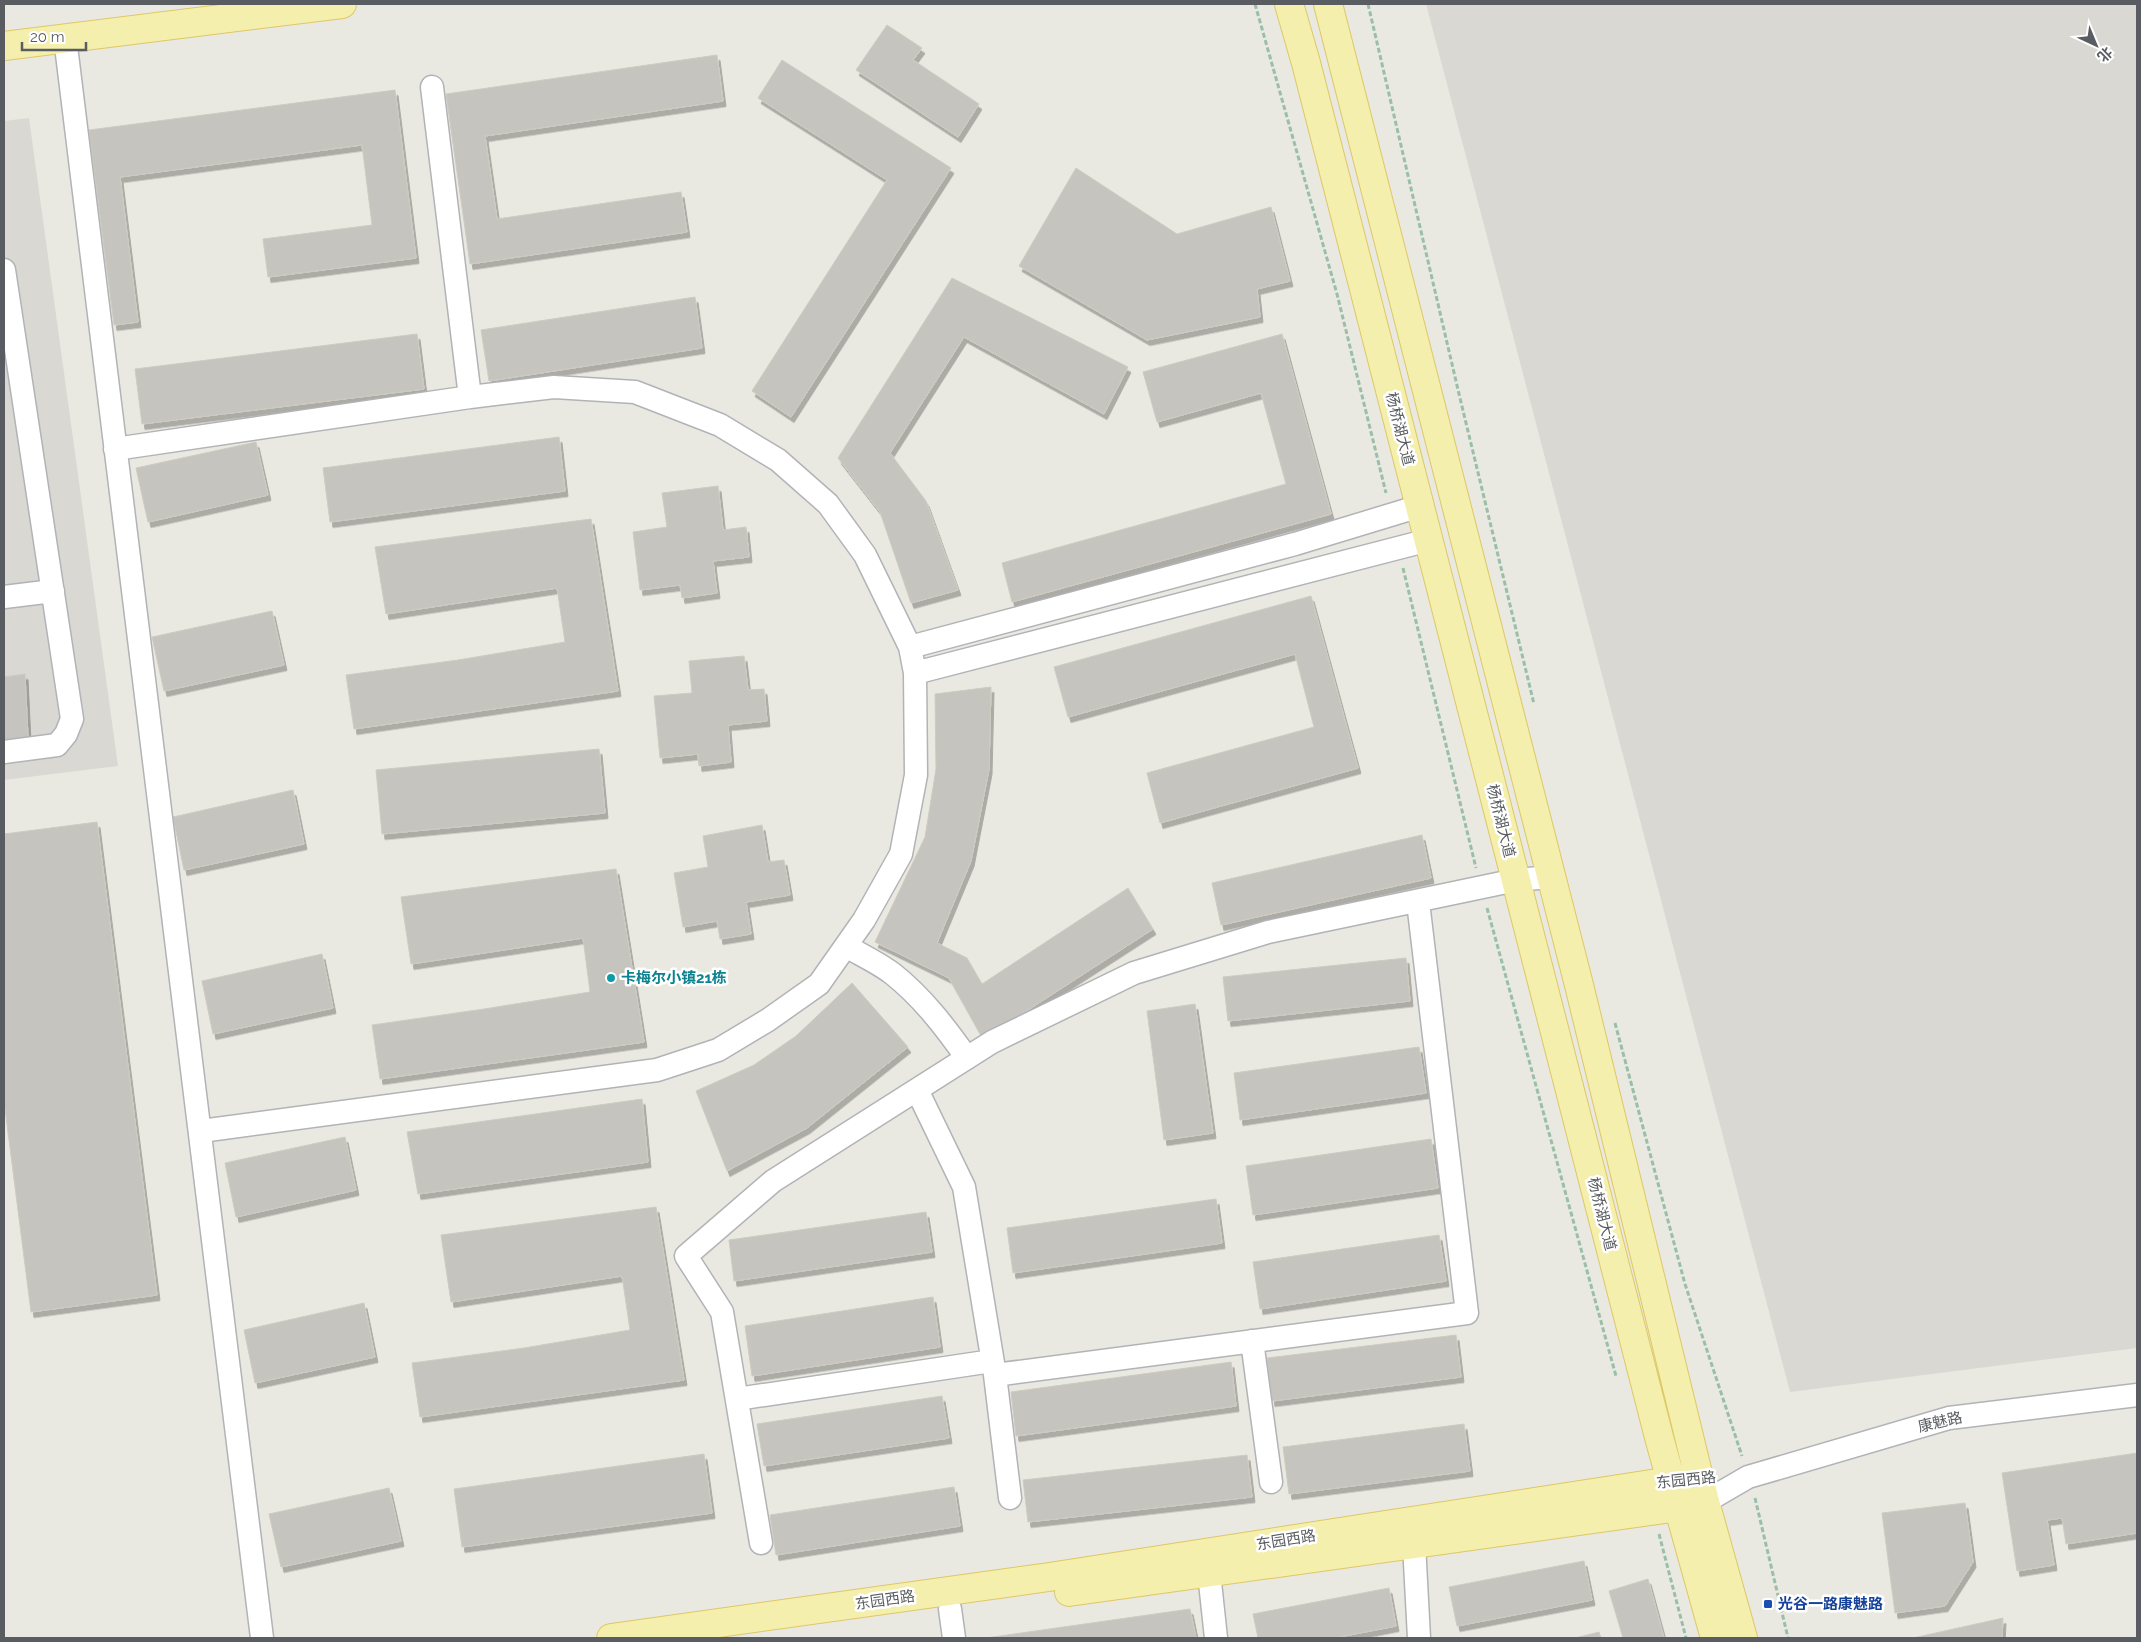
<svg xmlns="http://www.w3.org/2000/svg" width="2141" height="1642" font-family="Raleway,'Noto Sans SC',sans-serif">
	<style>
		.industrial { fill: #d9d8d3 }
		.building { fill: #c6c4be; stroke: #cecbc0; filter: url(#shadow) }
		.lines { fill: none; stroke-linecap: round; stroke-linejoin: round }
		.minor-casing { stroke: #b1b3b7; stroke-width: 25 }
		.major-casing { stroke: #dec766; stroke-width: 30 }
		.path { stroke: #9abfa8; stroke-width: 3; stroke-dasharray: 5 2.5; stroke-linecap: butt }
		.minor { stroke: #fff; stroke-width: 22 }
		.major { stroke: #f4efac; stroke-width: 28 }
		.culture-dot { fill: #0f9aa8; stroke: #fff; stroke-width: 2 }
		.transit-dot { fill: #1a4fb4; stroke: #fff; stroke-width: 2 }
		.labels { text-anchor: middle; stroke-width: 5; stroke-linejoin: round; paint-order: stroke }
		.street-label { font-size: 15px; fill: #595c60; stroke: #fff }
		.culture-label { font-size: 15px; font-weight: bold; fill: #0d838f; stroke: #fff; text-anchor: start }
		.transit-label { font-size: 15px; font-weight: bold; fill: #164399; stroke: #fff; text-anchor: start }
	</style>
	<defs>
		<filter id="shadow"><feDropShadow dx="3" dy="5.5" stdDeviation="0" flood-color="#0004"/></filter>
	</defs>
	<rect width="100%" height="100%" fill="#eae9e1"/>
	<path class="industrial" d="M1426 4H2137V1348L1790 1392Z
		M29 118 118 766 4 780V121Z"/>
	<path class="building" d="M887 25 922 48 913 60 979 104 958 137 856 70Z
		M717 55 723 101 485 136 497 219 681 192 687 232 470 264 446 94Z
		M782 60 951 168 791 417 752 391 887 180 758 98Z
		M395 90 416 258 268 277 263 239 372 225 362 145 120 177 138 322 114 325 89 130Z
		M1076 168 1177 234 1271 207 1290 281 1257 289 1260 317 1147 340 1019 266Z
		M952 278 1128 367 1104 414 964 337 890 453 926 501 958 590 911 603 880 512 838 458Z
		M695 297 702 348 489 381 481 330Z
		M417 334 424 389 142 424 135 369Z
		M1282 334 1331 514 1012 602 1002 563 1286 484 1261 393 1157 422 1143 372Z
		M559 437 565 491 330 522 323 468Z
		M256 442 268 495 148 522 136 468Z
		M718 486 723 530 746 527 749 557 713 561 717 593 682 598 680 585 640 590 633 532 667 527 662 493Z
		M591 519 618 691 354 729 346 675 458 660 565 642 557 588 386 614 375 547Z
		M1311 596 1358 768 1160 823 1147 773 1314 727 1295 654 1068 717 1054 667Z
		M272 611 284 665 164 691 152 637Z
		M744 656 748 690 764 689 767 721 728 725 731 762 699 766 698 754 660 758 654 696 692 693 689 661Z
		M25 674 28 737 4 740V677Z
		M991 687 989 769 971 861 937 943 967 958 982 984 1128 888 1153 929 983 1039 949 978 875 942 925 837 936 769 935 694Z
		M599 749 605 813 382 834 376 770Z
		M293 790 304 844 184 870 173 817Z
		M97 822 157 1295 31 1312 4 1101V834Z
		M762 825 768 862 784 860 790 895 746 902 751 934 720 939 717 921 683 927 674 873 708 867 703 836Z
		M1422 835 1431 878 1221 925 1212 883Z
		M616 869 644 1042 380 1079 372 1025 484 1009 590 992 583 938 411 964 401 897Z
		M322 954 333 1008 213 1034 202 981Z
		M1406 958 1410 1001 1228 1021 1223 977Z
		M852 983 908 1047 807 1128 727 1171 696 1091 754 1065 796 1036Z
		M1195 1004 1213 1133 1164 1140 1147 1011Z
		M1419 1047 1426 1093 1240 1120 1234 1073Z
		M642 1099 648 1162 418 1194 407 1132Z
		M345 1137 356 1190 236 1217 225 1163Z
		M1431 1139 1438 1188 1253 1215 1246 1166Z
		M1216 1199 1222 1243 1013 1273 1007 1228Z
		M656 1207 684 1380 420 1417 412 1363 524 1348 630 1330 622 1276 451 1302 441 1235Z
		M926 1212 932 1252 734 1281 729 1240Z
		M1439 1235 1446 1281 1260 1309 1253 1262Z
		M933 1297 940 1347 752 1376 745 1326Z
		M364 1303 375 1357 255 1383 244 1330Z
		M1456 1335 1461 1377 1272 1401 1267 1358Z
		M1231 1362 1236 1406 1016 1436 1011 1392Z
		M942 1396 949 1438 764 1466 757 1424Z
		M1464 1424 1470 1471 1289 1494 1283 1447Z
		M2137 1453V1533L2066 1544 2062 1518 2047 1520 2054 1565 2017 1571 2002 1473Z
		M704 1454 712 1513 462 1547 454 1489Z
		M1247 1455 1252 1497 1028 1522 1023 1480Z
		M954 1487 960 1526 776 1555 770 1515Z
		M389 1488 401 1541 281 1567 269 1514Z
		M1965 1503 1973 1562 1945 1606 1895 1613 1882 1513Z
		M1584 1561 1592 1600 1457 1626 1449 1587Z
		M1648 1579 1664 1638H1623L1609 1591Z
		M1389 1588 1396 1626 1334 1638H1258L1253 1614Z
		M1190 1609 1196 1638H986Z
		M2003 1618 2002 1638H1913Z
		M1599 1632 1601 1638H1575Z"/>
	<g class="lines">
		<g class="minor-casing">
			<path id="minor" d="M65 38 262 1638
				M432 87 470 397
				M4 270 72 719 66 734 57 745 4 752
				M115 449 470 397 554 387 635 392 720 425 778 460 828 504 865 555 910 647 915 673 916 775 901 854 864 920 819 984 768 1020 718 1050 657 1070 201 1131
				M4 597 53 591
				M910 647 1295 544 1420 506
				M915 673 1429 540
				M846 946C861 955 879 963 893 974 923 998 945 1027 967 1058
				M917 1090 964 1187 995 1375 1010 1498
				M1252 1341 1271 1482
				M995 1375 1467 1313 1418 902
				M737 1399 992 1361
				M1690 1505 1705 1502 1748 1477 1949 1418 2137 1395
				M761 1543 722 1312 686 1256 773 1181 992 1042 1134 973 1268 932 1516 880 1551 877
				M1414 1544 1419 1638
				M1209 1573 1216 1638
				M950 1609 954 1638"/>
		</g>
		<g class="major-casing">
			<path id="major" d="M1289 4 1306 63 1660 1441 1715 1638
				M1328 4 1579 985 1705 1502 1743 1638
				M4 46 342 4
				M1069 1592 1679 1507
				M611 1638 1049 1577 1690 1478"/>
		</g>
		<path class="path" d="M1255 4 1337 294 1386 493
			M1368 4 1459 394 1534 704
			M1403 568 1476 868
			M1487 908 1616 1376
			M1615 1023 1685 1284 1742 1456
			M1755 1498 1788 1638
			M1659 1534 1686 1638"/>
		<use href="#minor" class="minor"/>
		<use href="#major" class="major"/>
	</g>
	<circle class="culture-dot" cx="611" cy="978" r="5"/>
	<rect class="transit-dot" x="1763" y="1599" width="10" height="10" rx="2.5"/>
	<g class="labels">
		<g class="street-label">
			<text transform="translate(1400 429) rotate(76)" y="5">杨桥湖大道</text>
			<text transform="translate(1501 821) rotate(76)" y="5">杨桥湖大道</text>
			<text transform="translate(1602 1214) rotate(76)" y="5">杨桥湖大道</text>
			<text transform="translate(1940 1422) rotate(-13)" y="5">康魅路</text>
			<text transform="translate(1686 1480) rotate(-6)" y="5">东园西路</text>
			<text transform="translate(1286 1540) rotate(-9)" y="5">东园西路</text>
			<text transform="translate(885 1600) rotate(-8)" y="5">东园西路</text>
		</g>
		<g class="culture-label">
			<text x="621" y="983">卡梅尔小镇21栋</text>
		</g>
		<g class="transit-label">
			<text x="1778" y="1609">光谷一路康魅路</text>
		</g>
	</g>
	<rect width="2141" height="1642" fill="none" stroke="#595c60" stroke-width="10"/>
	<g transform="translate(2096 45) rotate(136)" stroke="#ffffff" stroke-width="4" paint-order="stroke">
	<path d="M0-4L9 19L0 12L-9 19Z" fill="#595c60"/>
	<text y="-8" font-size="14" font-weight="bold" text-anchor="middle" fill="#595c60">北</text>
	</g>
	<path d="M22 42v8h64v-8" fill="none" stroke="#595c60" stroke-width="2.5"/>
	<text x="30" y="42" font-size="15" fill="#595c60" stroke="#ffffff" stroke-width="4" paint-order="stroke">20 m</text>
</svg>
